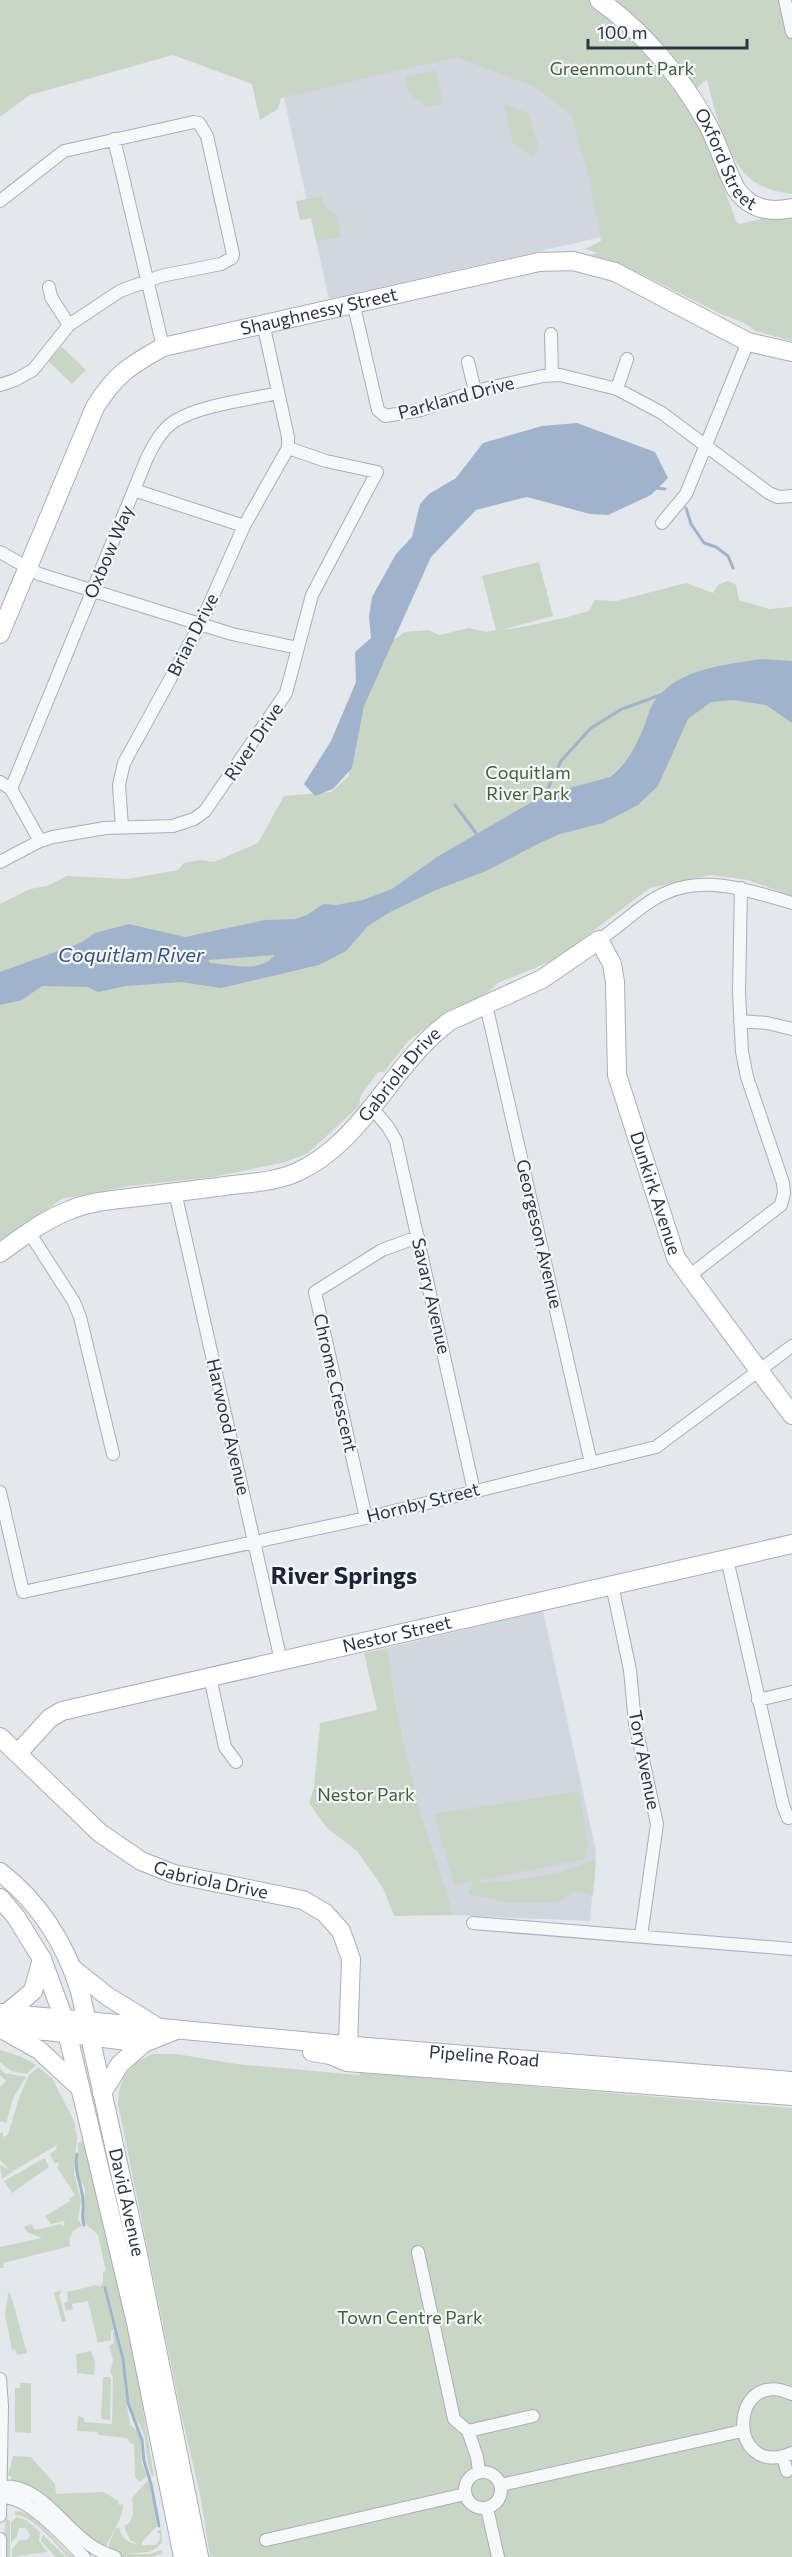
<svg xmlns="http://www.w3.org/2000/svg" width="792" height="2557" font-family="Commissioner,sans-serif">
	<style>
		.built { fill: #d2d6de }
		.green { fill: #c9d6c5 }
		.water { fill: #9fb4cc; fill-rule: evenodd }
		.lines { fill: none; stroke-linecap: round; stroke-linejoin: round }
		.stream { stroke: #9fb4cc; stroke-width: 3 }
		.street-casing { stroke: #a9aeb7; stroke-width: 14 }
		.secondary-casing { stroke: #a9aeb7; stroke-width: 20 }
		.street { stroke: #f7f8fa; stroke-width: 12 }
		.secondary { stroke: #fff; stroke-width: 18 }
		.labels { text-anchor: middle; stroke-width: 4.5; stroke-linejoin: round; paint-order: stroke }
		.park-label { font-size: 18px; fill: #3f6138; stroke: #f4f6f9 }
		.street-label { font-size: 18px; fill: #2b3445; stroke: #f4f6f9 }
		.water-label { font-size: 20px; font-style: italic; fill: #34527a; stroke: #f4f6f9 }
		.district-label { font-size: 24px; font-weight: bold; fill: #1d2536; stroke: #f4f6f9 }
	</style>
	<rect width="100%" height="100%" fill="#e4e7ec"/>
	<path class="built" d="M390 38 575 91 615 234 329 299 277 67Z
		M543 1611 596 1851 590 1921 454 1915 420 1810 398 1716 387 1648Z"/>
	<path class="green" d="M0 0H792V194C779 193 759 187 749 178 727 158 713 107 707 79L685 99 707 142 736 221 739 224 792 212V341L756 331 744 323 719 313 641 274 606 259 590 255 597 253 585 249 601 241 589 178 571 115 535 87 456 57 281 98 278 109 260 120 252 84 173 55 30 95 0 117Z
		M436 70 443 104 428 107 408 93 405 77Z
		M504 104 528 113 539 148 532 157 512 142Z
		M322 196C324 207 326 212 337 213L341 237 316 241 312 218 300 220 296 201Z
		M62 347 86 370 72 384 48 361Z
		M539 562 553 616 502 630C532 626 561 619 589 611L595 600 616 601 686 583 713 593 718 585 728 581 736 585 739 600 769 609 792 607V896L748 880 710 875 650 888 593 931 564 956 498 983 480 999 445 1013 408 1041 384 1072H378L361 1095 359 1106 308 1153 286 1162 213 1177 128 1186 62 1199 0 1242V904L30 889 47 886 67 876 128 879 178 870 184 863 200 860 214 862 258 843 284 796 331 792 349 776 350 750 356 726 384 647 405 632 429 630 439 635 469 628 486 632 496 630 482 576Z
		M387 1648 398 1716 420 1810 454 1915 394 1916 383 1888 357 1851 327 1828 309 1803 314 1787 320 1723 377 1710 364 1653Z
		M579 1791 588 1846 585 1859 476 1881 484 1883 518 1880 555 1874 596 1860 593 1896 575 1891 559 1902 540 1903H510L468 1894 473 1881 454 1885 434 1814Z
		M0 2050 22 2057 36 2065 27 2074 11 2071 0 2062Z
		M154 2054H176L237 2064 359 2075 360 2073 380 2074 792 2108V2557H210L201 2499 181 2413 118 2104C118 2079 130 2062 154 2054Z
		M38 2067 52 2078 74 2121 77 2137 74 2173 81 2201 78 2219 82 2226C76 2228 68 2233 70 2246L3 2263 4 2268H0V2247L42 2238 27 2232 24 2227 31 2224 35 2230 60 2224 63 2226 65 2221 51 2224 45 2216 70 2201 69 2199 75 2195 57 2167 59 2165 58 2162 55 2164 50 2154 56 2150 57 2145 15 2170H11L14 2171 2 2179 0 2165 10 2170 0 2160V2133L3 2132V2137L8 2135 19 2098 29 2075Z
		M0 2068 4 2073 26 2077 13 2098 6 2124 3 2121 0 2122V2087L6 2081 0 2075Z
		M84 2141 129 2326 154 2476 153 2477C144 2462 149 2443 141 2428 139 2422 134 2418 132 2412 126 2394 128 2375 124 2357 119 2332 112 2310 106 2286V2297L114 2329 111 2331V2340L98 2343 88 2301 72 2304 73 2309 66 2311 64 2303 68 2301 67 2292 96 2285 100 2287 103 2283V2272L106 2271 98 2235 86 2224 83 2216 85 2189 78 2175V2143Z
		M45 2158 49 2167 12 2193 4 2181Z
		M62 2290 59 2295 66 2321 62 2322 54 2293Z
		M10 2292 27 2353 17 2355 15 2349 12 2350 5 2315 8 2293Z
		M115 2330 123 2364 125 2394 130 2424 140 2434 142 2464 147 2476 140 2482 135 2477 134 2443 131 2444 127 2438 99 2435 98 2432 77 2431 78 2416 84 2418V2422L112 2424 113 2376 110 2373 113 2360 109 2346 114 2343 113 2332Z
		M91 2351 95 2362 94 2375 77 2373 76 2354Z
		M103 2377H109L111 2379 110 2420 101 2419Z
		M20 2383H31V2433L15 2432V2388H20Z
		M13 2456 31 2457 55 2484 56 2494 104 2492 118 2501 119 2505 123 2504C123 2519 112 2532 106 2547L102 2546 120 2553 108 2547 115 2529 119 2527C121 2537 127 2543 137 2544L130 2540 124 2526C136 2520 133 2510 132 2498L149 2479 157 2526 142 2542V2545H156L159 2541 160 2534 157 2532 161 2529 162 2542C153 2555 140 2552 126 2554H150L161 2550 163 2553 152 2557H124L104 2551 89 2541 45 2499 10 2480 12 2477 8 2475Z
		M15 2511C35 2511 57 2545 73 2557H68C56 2545 32 2514 15 2515Z
		M16 2517 26 2520 40 2532 39 2541 47 2552 12 2557V2549L20 2540H27L30 2535 26 2528H19L17 2536 11 2543V2523Z
		M6 2519 10 2521V2557H6L4 2533Z
		M43 2535 66 2557H56L41 2541Z"/>
	<path class="water" d="M577 423 655 452 668 478 651 495 608 515 590 514 527 497 476 510 431 557 364 706 352 768 333 789 315 796 304 784 331 741 356 682 355 652 371 638 369 617 372 597 396 554 412 537 420 504 429 494 456 478 483 443 542 426Z
		M761 659 792 661V723L766 705 733 700 711 702 688 719 658 786 638 805 603 823 560 834 540 843 486 871 436 890 390 912 368 926 346 951 319 965 221 988 181 982 126 986 98 992 88 987 42 986 22 1000 0 1005V972L80 943 95 933 129 924 185 937 265 920 295 919 307 915 323 904 336 905 363 900 392 889 437 857 530 803 562 790 610 777C626 766 638 743 645 724 648 716 650 706 656 699 680 668 725 665 761 659ZM275 955C259 974 230 964 210 963L208 960Z"/>
	<g class="lines">
		<path class="stream" d="M656 488 665 489
			M686 508 691 524 704 543 716 547 728 556 733 568
			M543 799 561 761 591 728 622 709 666 693
			M455 805 479 837
			M77 2154C74 2176 82 2183 83 2201 84 2211 81 2215 84 2225
			M105 2288 123 2359 128 2403 142 2440 144 2461 151 2484 159 2526"/>
		<g class="street-casing">
			<path id="street" d="M785 0 792 32
				M114 139 163 347
				M0 201 64 151 194 122 199 123 207 136 233 254 232 258 221 264 161 276 120 291 69 325 33 370 15 380 0 385
				M49 287 51 297 69 325
				M353 302 378 410 385 416 421 410 475 391 543 376 560 375 617 389 662 413 769 493 778 497 792 496
				M551 334 552 375
				M468 362 475 391
				M617 389 627 359
				M134 490 244 526
				M662 523 686 494 748 342
				M0 552 39 574 232 634 298 648
				M0 782 11 789 40 841
				M11 789 147 458C154 444 161 430 175 421 200 405 247 400 278 393
				M122 827 119 785 124 763 201 623 244 526 288 448V437L263 323
				M0 862 40 841 53 837 105 828 173 826 194 819 205 811 286 693 312 595 377 472 326 461 288 448
				M599 940C622 925 643 902 668 892 708 875 754 892 792 903
				M486 1005 591 1463
				M740 1021 767 1023 792 1029
				M373 1109 388 1127 396 1141 474 1491
				M175 1192 281 1661
				M29 1232 74 1302 80 1317 113 1454
				M689 1276 781 1205 784 1193 783 1183 747 1077 742 1052 739 992 741 888
				M0 1492 23 1592 366 1518 656 1447 792 1346
				M366 1518 315 1292 382 1250 418 1237
				M727 1559 783 1805 788 1818 792 1817
				M612 1585 630 1670 635 1723 657 1824 641 1936
				M210 1677 225 1747 236 1762
				M758 1700 792 1692
				M473 1923 792 1949
				M418 2252 454 2419 468 2431 533 2416
				M0 2379 2 2406 0 2516
				M792 2394C728 2365 726 2481 792 2453
				M468 2431 477 2457 479 2472
				M783 2457 787 2471
				M465 2490a18 18 0 1 1 36 0a18 18 0 1 1-36 0Z
				M501 2485 742 2431
				M1 2486C41 2484 63 2528 93 2547 100 2552 108 2554 115 2557
				M0 2497C29 2495 64 2538 84 2557
				M487 2508 498 2557
				M0 2539V2557
				M266 2540 465 2494"/>
		</g>
		<g class="secondary-casing">
			<g id="secondary">
				<path id="s1" d="M599 0C642 30 683 79 708 125 719 146 725 168 736 189 750 209 769 213 792 208"/>
				<path id="s2" d="M0 634 95 407C116 374 129 366 163 347L539 262 573 261 615 272 748 342 792 352"/>
				<path id="s3" d="M0 1253C22 1237 44 1220 70 1210 91 1201 114 1200 137 1197 164 1194 191 1190 218 1187 243 1183 271 1183 295 1173 365 1142 391 1064 450 1021L542 979 599 940 612 964 615 982 617 1075 676 1258 792 1415"/>
				<path id="s4" d="M0 1737 100 1833 141 1861 174 1874 303 1900 325 1913 341 1931 351 1959 348 2045"/>
				<path id="s5" d="M18 1753 50 1718 62 1711 792 1544"/>
				<path id="s6" d="M0 1872C40 1903 65 1943 80 1991L136 2245 199 2557"/>
				<path d="M0 1898 16 1917 42 1959 64 2019 136 2323 183 2557"/>
				<path d="M72 1968 107 1996 154 2025"/>
				<path id="s7" d="M0 2013 367 2047 792 2081"/>
				<path d="M7 2013 33 1991 42 1959"/>
				<path d="M0 2029 47 2031 144 2043 174 2031"/>
				<path d="M5 2031 39 2050 79 2087"/>
				<path d="M312 2052 330 2055 347 2062 792 2096"/>
				<path d="M102 2093 120 2064 144 2043"/>
			</g>
		</g>
		<use href="#street" class="street"/>
		<use href="#secondary" class="secondary"/>
	</g>
	<g class="labels">
		<g class="park-label">
			<text x="622" y="75">Greenmount Park</text>
			<text x="528" y="779">Coquitlam<tspan x="528" dy="21">River Park</tspan></text>
			<text x="366" y="1801">Nestor Park</text>
			<text x="410" y="2324">Town Centre Park</text>
		</g>
		<g class="street-label">
			<text dy="6" stroke="none"><textPath href="#s1" startOffset="206">Oxford Street</textPath></text>
			<text dy="6" stroke="none"><textPath href="#s2" startOffset="498">Shaughnessy Street</textPath></text>
			<text transform="translate(456 398) rotate(-15)" y="6">Parkland Drive</text>
			<text transform="translate(109 552) rotate(-67)" y="6">Oxbow Way</text>
			<text transform="translate(193 635) rotate(-63)" y="6">Brian Drive</text>
			<text transform="translate(254 742) rotate(-56)" y="6">River Drive</text>
			<text dy="6" stroke="none"><textPath href="#s3" startOffset="456">Gabriola Drive</textPath></text>
			<text dy="6" stroke="none"><textPath href="#s3" startOffset="963">Dunkirk Avenue</textPath></text>
			<text transform="translate(539 1234) rotate(77)" y="6">Georgeson Avenue</text>
			<text transform="translate(431 1296) rotate(77)" y="6">Savary Avenue</text>
			<text transform="translate(335 1383) rotate(77)" y="6">Chrome Crescent</text>
			<text transform="translate(228 1427) rotate(77)" y="6">Harwood Avenue</text>
			<text transform="translate(423 1503) rotate(-14)" y="6">Hornby Street</text>
			<text dy="6" stroke="none"><textPath href="#s5" startOffset="405">Nestor Street</textPath></text>
			<text transform="translate(644 1760) rotate(79)" y="6">Tory Avenue</text>
			<text dy="6" stroke="none"><textPath href="#s4" startOffset="261">Gabriola Drive</textPath></text>
			<text dy="6" stroke="none"><textPath href="#s7" startOffset="486">Pipeline Road</textPath></text>
			<text dy="6" stroke="none"><textPath href="#s6" startOffset="362">David Avenue</textPath></text>
		</g>
		<g class="water-label">
			<text x="131" y="962">Coquitlam River</text>
		</g>
		<g class="district-label">
			<text x="344" y="1584">River Springs</text>
		</g>
	</g>
	<path d="M588 39v9h159v-9" fill="none" stroke="#2b3445" stroke-width="3"/>
	<text x="597" y="39" font-size="18" fill="#2b3445" stroke="#f4f6f9" stroke-width="4.5" paint-order="stroke">100 m</text>
</svg>
